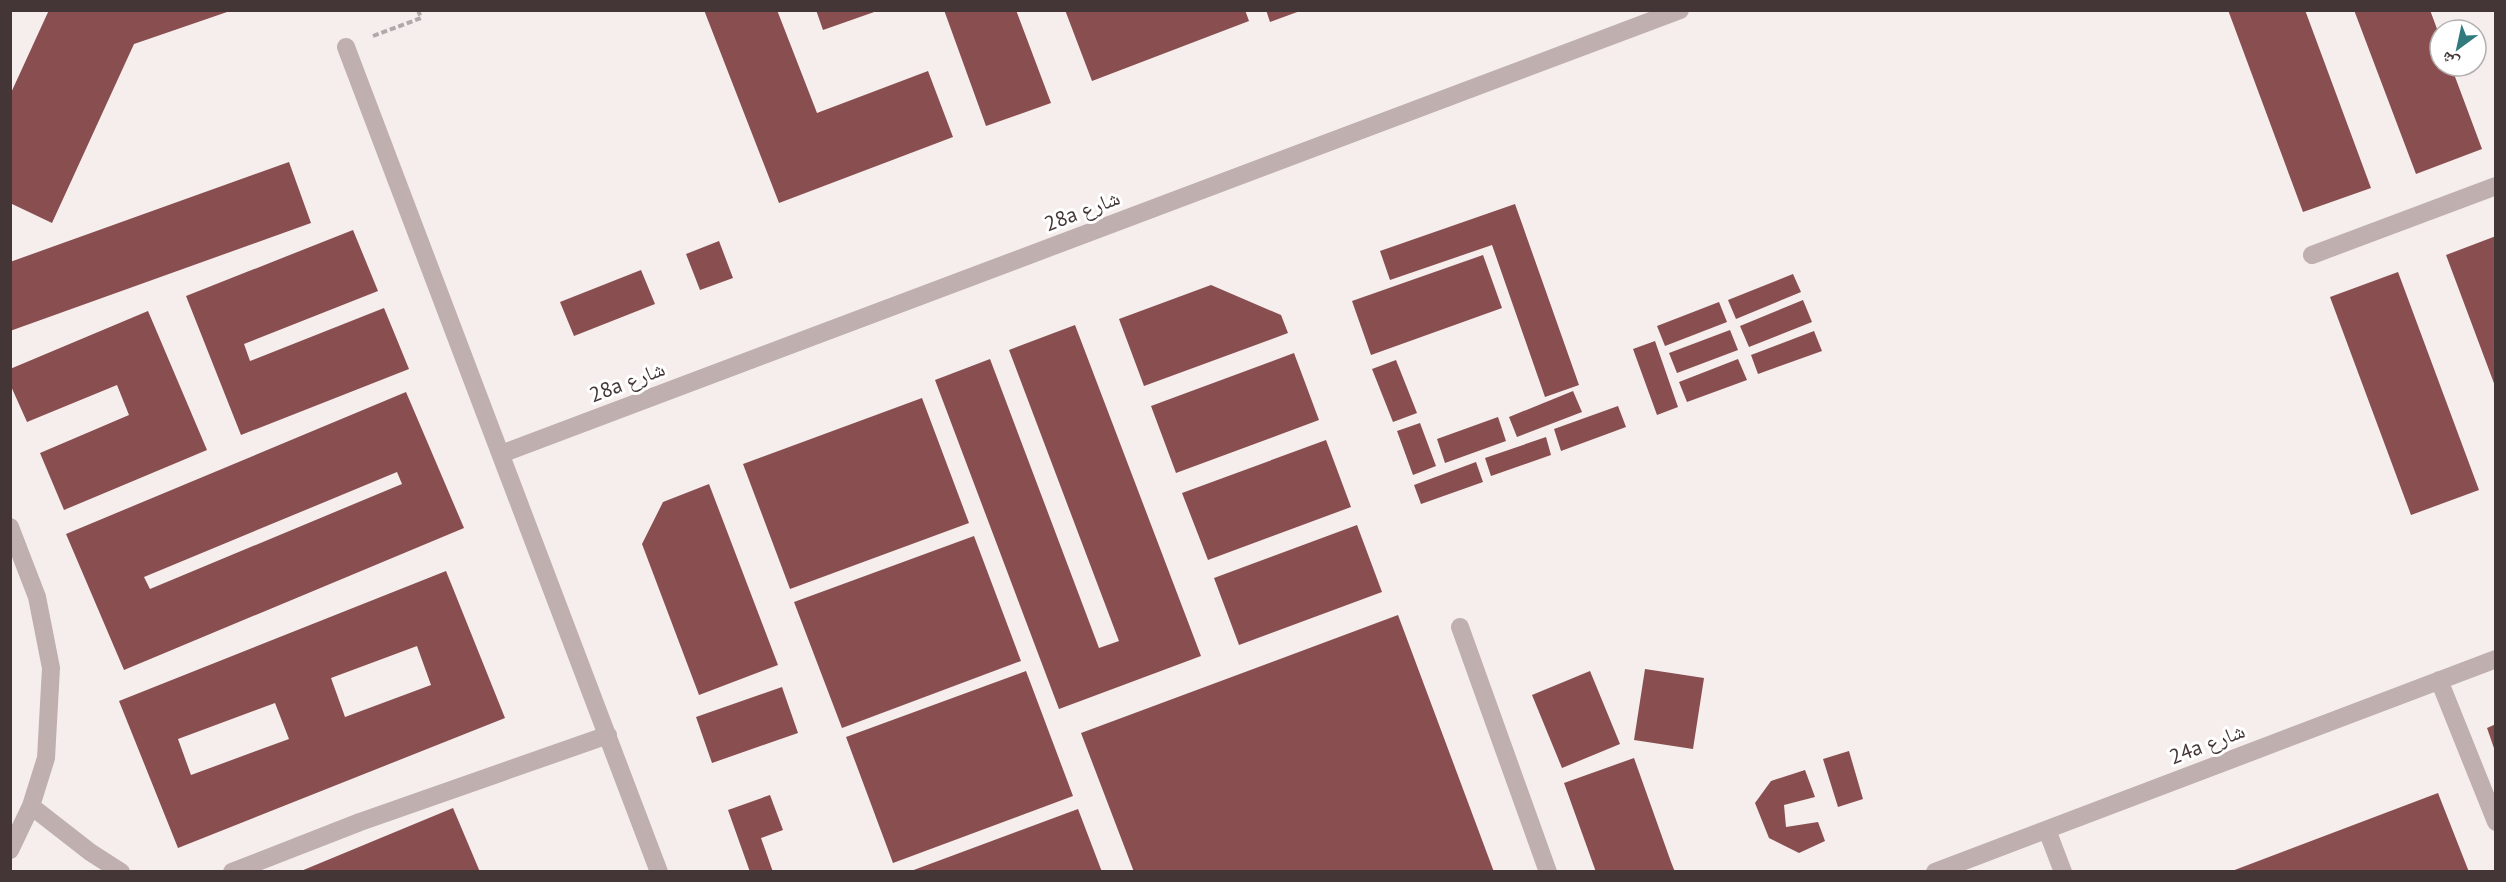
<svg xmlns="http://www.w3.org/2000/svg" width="2506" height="882" font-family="'PT Sans','Noto Naskh Arabic',sans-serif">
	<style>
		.built { fill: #f6eded; fill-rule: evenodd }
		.building { fill: #894e4f; fill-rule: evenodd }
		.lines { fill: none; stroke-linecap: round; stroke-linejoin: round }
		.path { stroke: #afa9a9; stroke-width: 4; stroke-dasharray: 6 3; stroke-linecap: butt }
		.minor { stroke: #bfafaf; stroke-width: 18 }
		.labels { text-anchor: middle; stroke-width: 6; stroke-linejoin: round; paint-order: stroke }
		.street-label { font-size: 21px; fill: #443636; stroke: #fff }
	</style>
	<rect width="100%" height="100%" fill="#fbfbfb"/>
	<path class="built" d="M10 11H2495V871H11ZM2440 30H2476V66H2440Z"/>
	<path class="building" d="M49 10 230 11 134 44 52 223 10 203V95Z
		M704 10H777L817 113 928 71 953 137 779 203Z
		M816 10H877V11L823 30Z
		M944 10H1016L1051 103 986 126Z
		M1065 10H1245L1249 21 1092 81Z
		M1266 10H1300V11L1270 22Z
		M2228 10H2305L2371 188 2303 212Z
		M2354 10H2430L2440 37V66H2451L2482 149 2416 174Z
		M289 162 311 223 10 331V262Z
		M1515 204 1579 385 1545 397 1492 245 1390 280 1380 251Z
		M353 230 378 291 244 344 250 361 384 308 409 369 241 435 186 296Z
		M2496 236V386H2495L2446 255Z
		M719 241 733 278 700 290 686 254Z
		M1483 255 1502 308 1371 355 1352 301Z
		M641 270 655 304 574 336 560 302Z
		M2398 272 2479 490 2411 515 2330 297Z
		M1793 274 1801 292 1736 319 1728 300Z
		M1211 285 1281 315 1288 333 1144 386 1119 319Z
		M1803 300 1812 322 1749 347 1740 326Z
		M1719 302 1727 322 1665 346 1657 326Z
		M148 311 207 450 64 510 40 453 129 415 117 385 27 422 10 384V369Z
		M1075 325 1201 656 1059 709 935 380 990 359 1099 648 1119 641 1009 350Z
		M1730 330 1738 350 1677 373 1669 353Z
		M1814 331 1822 351 1758 374 1751 355Z
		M1655 341 1678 407 1657 415 1633 349Z
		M1294 353 1319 420 1176 473 1151 406Z
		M1738 359 1747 380 1687 402 1679 382Z
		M1396 360 1417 413 1393 422 1372 369Z
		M1573 391 1582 412 1517 437 1509 417Z
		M406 392 464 528 124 670 66 534ZM397 472 402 484 150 589 144 577Z
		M922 398 969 523 790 589 743 464Z
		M1618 406 1626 427 1561 451 1554 429Z
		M1498 417 1506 441 1445 463 1437 439Z
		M1420 423 1436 466 1413 475 1397 431Z
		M1546 437 1551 455 1491 476 1485 458Z
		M1326 440 1351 507 1208 560 1182 493Z
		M1476 462 1483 482 1421 504 1414 485Z
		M709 484 778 665 699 695 642 544 663 502Z
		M1357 525 1382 592 1239 645 1214 578Z
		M974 536 1021 661 842 728 794 602Z
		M446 571 505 718 178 848 119 701ZM417 646 431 685 345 717 331 678ZM275 703 289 739 191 775 178 739Z
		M1398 615 1494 872H1134L1081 733Z
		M1645 669 1704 678 1693 749 1634 740Z
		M1026 671 1073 796 893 863 846 737Z
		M1590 671 1620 744 1562 768 1532 695Z
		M782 687 798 733 712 763 696 717Z
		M2496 724V751H2495L2487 728Z
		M1849 751 1863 799 1838 807 1823 759Z
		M1634 758 1671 862 1675 872H1596L1564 783Z
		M1805 770 1815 797 1784 805 1786 827 1818 822 1825 841 1799 853 1769 838 1755 803 1771 781Z
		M2438 793 2469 872H2232V871Z
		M770 795 783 830 761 838 773 872H750L728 810Z
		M453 808 480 872H301V871Z
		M1078 809 1102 872H911V871Z"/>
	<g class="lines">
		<path class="path" d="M373 36 421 18 418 10"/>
		<path class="minor" d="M346 47 659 872
			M2312 255 2496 186
			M501 454 1680 10
			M10 527 37 597 51 668 46 758 31 806 10 850
			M1460 627 1548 872
			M2439 680 2496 822
			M31 806 90 852 121 872
			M2047 830 2063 872
			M232 872 360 822 608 735
			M1935 872 2496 659"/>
	</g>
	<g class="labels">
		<g class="street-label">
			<text transform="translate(1082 211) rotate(-21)" y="7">28a شارع</text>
			<text transform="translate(627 382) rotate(-21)" y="7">28a شارع</text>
			<text transform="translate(2207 744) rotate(-21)" y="7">24a شارع</text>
		</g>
	</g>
	<rect width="2506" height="882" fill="none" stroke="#443636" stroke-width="24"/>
	<g transform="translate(2458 48) rotate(213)"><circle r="28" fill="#ffffff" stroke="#b4afaf" stroke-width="1.5"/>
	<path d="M0-4.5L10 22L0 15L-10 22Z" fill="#317b7e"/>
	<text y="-9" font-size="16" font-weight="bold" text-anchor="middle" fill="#443636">ش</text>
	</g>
</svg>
